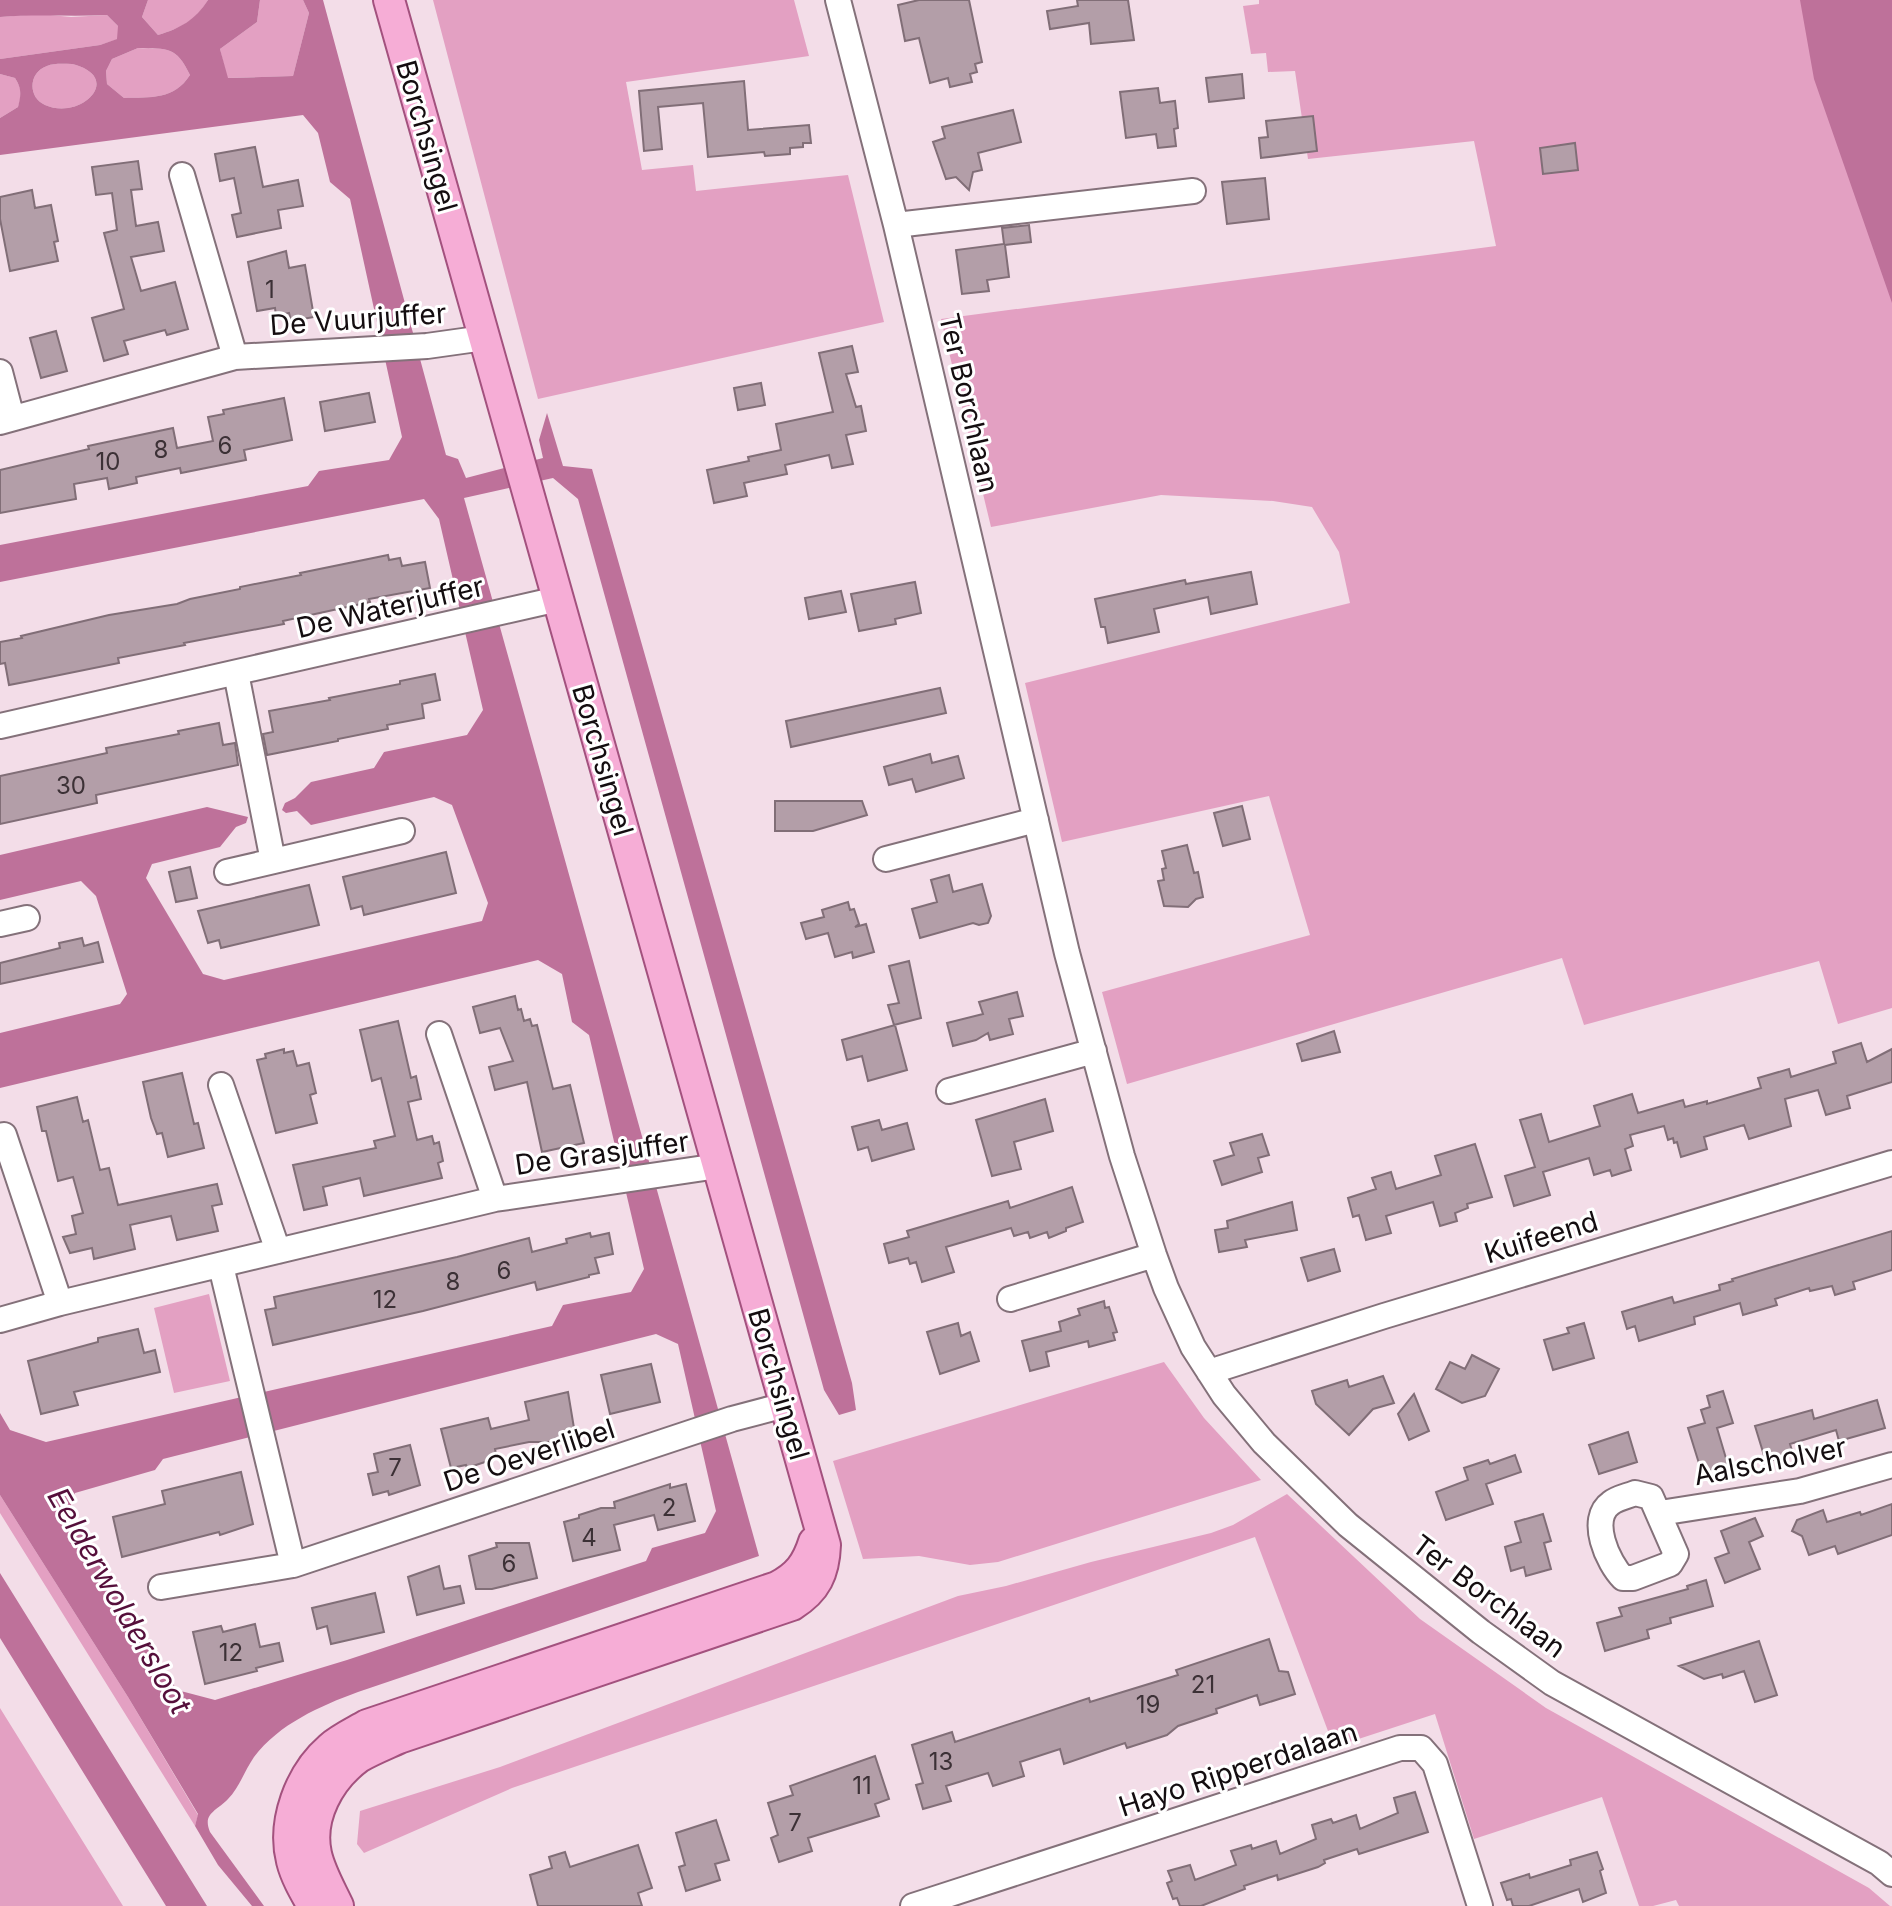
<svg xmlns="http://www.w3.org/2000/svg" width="1892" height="1906" font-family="Inter,sans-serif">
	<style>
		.green { fill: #e3a0c2 }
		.water { fill: #be719a; fill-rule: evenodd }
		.building { fill: #b39ea8; stroke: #816e77; stroke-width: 2 }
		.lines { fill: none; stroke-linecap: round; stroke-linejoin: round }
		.minor-casing { stroke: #84717a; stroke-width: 28 }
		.major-casing { stroke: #a3517e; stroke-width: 34 }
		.minor { stroke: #fff; stroke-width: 24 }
		.major { stroke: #f6add6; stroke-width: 30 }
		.labels { text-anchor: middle; stroke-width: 6; stroke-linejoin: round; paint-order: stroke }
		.number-label { font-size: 24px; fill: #3c3136 }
		.street-label { font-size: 28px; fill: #140d10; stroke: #fff }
		.water-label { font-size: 30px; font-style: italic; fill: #550f3b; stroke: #fff }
	</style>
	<rect width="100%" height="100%" fill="#f3dde8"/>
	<path class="green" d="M148 0H208C195 21 181 28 158 35L142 17Z
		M260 0H303L309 13 293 76 227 78 220 49 257 22Z
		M433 0H794L809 56 626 82 642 170 693 165 696 191 848 175 884 322 538 399Z
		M1259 0H1892V1008L1838 1024 1819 961 1584 1025 1562 958 1127 1084 1102 992 1310 935 1269 796 1062 842 1025 683 1350 603 1339 552 1312 507 1273 501 1161 495 991 527 941 319 1496 246 1474 141 1308 159 1295 71 1268 72 1266 53 1251 54 1243 6 1259 4Z
		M40 14 71 17 107 15 118 26V39L100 45 0 59V17Z
		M138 48C168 49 176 46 190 75 174 100 151 97 124 98L107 84 106 71 112 59Z
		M72 64C125 77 81 121 45 105 27 97 29 72 47 66 54 63 64 64 72 64Z
		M0 74 15 78C22 89 22 95 18 107L0 118Z
		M209 1294 230 1381 174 1393 154 1308Z
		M1164 1362 1204 1418 1261 1480 998 1562 970 1565 919 1556 863 1559 833 1461Z
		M1287 1494 1420 1619 1546 1708 1869 1888 1890 1906H1679L1676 1900 1653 1906H1639L1602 1797 1474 1839 1435 1714 1334 1747 1255 1537 512 1788 364 1853 357 1844 360 1811 500 1767 958 1596 1006 1586 1091 1562 1211 1533 1233 1525Z
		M0 1495 128 1697 198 1815 195 1826 0 1513Z
		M0 1708 123 1906H0Z"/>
	<path class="water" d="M0 0H148L142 17 158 35C181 28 195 20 208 0H260L257 22 220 49 228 78 293 76 309 13 303 0H323L446 455 458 459 466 478 543 458 539 440 547 413 563 466 592 469 852 1383 856 1410 839 1415 824 1390 578 499 553 478 464 498 759 1556 358 1692C320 1706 279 1724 254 1757 245 1770 239 1788 228 1799 217 1811 202 1813 210 1832L264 1906H252L218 1865 195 1826 198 1814 128 1697 0 1495V1413L10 1430 46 1442 552 1326 563 1305 631 1292 644 1269 589 1035 572 1022 562 974 538 960 0 1088V1033L120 1004 127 994 96 896 81 881 0 900V855L207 807 248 817 246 823 236 827 220 847 152 864 146 878 203 974 224 980 482 921 488 903 452 805 434 797 311 825 297 811 286 813 282 810 285 803 295 798 311 782 374 768 384 752 467 735 483 710 439 519 424 499 0 582V545L308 486 319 471 389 460 402 437 350 199 330 182 318 133 303 115 0 155V118L18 107C21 95 22 89 15 78L0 74V59L100 45 117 39 118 26 107 15C71 17 36 14 0 17ZM138 48C168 49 176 46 190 75 174 100 151 97 124 98L107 84 106 71 112 59ZM72 64C125 77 81 121 45 105 27 97 29 72 47 66 54 63 64 64 72 64ZM656 1334 678 1344 716 1511 705 1533 652 1548 646 1561 347 1660 215 1700 177 1690 69 1510 75 1493 155 1470 163 1459Z
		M1800 0H1892V303L1814 79Z
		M0 1573 207 1906H166L0 1638Z"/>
	<path class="building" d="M919 0H969L982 62 975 64 977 72 970 74 972 82 950 87 948 78 930 83 919 38 905 41 898 5Z
		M1077 0H1128L1134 40 1091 44 1089 23 1050 29 1047 11 1078 6Z
		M1242 74 1244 98 1209 102 1206 78Z
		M744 81 748 130 809 125 811 143H803V147L790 148V154L765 156 764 152 708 157 703 103 658 107 662 149 644 151 639 91Z
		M1158 88 1160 103 1175 101 1178 128 1174 129 1176 146 1158 148 1156 134 1126 138 1120 92Z
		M1013 110 1021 142 978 153 982 170 973 172 969 190 956 177 946 179 933 142 945 138 942 127Z
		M1313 116 1317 151 1261 158 1259 138 1268 137 1266 121Z
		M1575 143 1578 170 1543 174 1540 148Z
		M255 147 263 187 298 180 303 206 278 210 281 228 237 237 232 215 241 213 234 178 220 181 215 154Z
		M138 161 142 189 131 190 136 226 158 222 164 251 131 257 141 291 175 282 188 329 167 335 165 330 124 341 128 354 104 361 92 318 124 309 104 233 117 230 112 193 96 195 92 167Z
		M1265 178 1269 219 1227 224 1222 182Z
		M32 190 35 208 51 205 58 241 54 242 58 261 10 271 0 219V197Z
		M1029 225 1031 242 1005 245 1009 277 987 280 989 291 962 294 956 250 1004 244 1002 228Z
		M286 251 289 268 305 265 314 317 291 321 289 313 276 316 275 308 257 311 248 262Z
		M56 331 67 371 41 378 30 338Z
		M852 346 858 372 846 374 856 407 861 406 866 431 846 435 853 464 832 468 829 455 785 465 787 474 744 483 747 496 714 503 707 470 749 461 748 457 781 450 776 424 833 412 819 353Z
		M761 383 765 405 738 410 734 388Z
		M369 393 375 422 325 431 320 402Z
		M284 398 292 440 244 450 246 460 181 473 180 468 136 477 137 483 109 489 107 478 74 484 76 499 0 513V470L89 449 88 446 173 428 177 448 213 441 208 417 224 414 223 410Z
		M388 555 389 560 400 558 402 566 425 562 430 588 369 599 370 602 283 621 284 624 184 643 185 645 118 658 119 663 30 681 9 685 5 663 0 664V642L22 638 21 636 109 615 177 604 190 599 240 589V587L301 575 300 573Z
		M1251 572 1257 604 1211 614 1208 597 1154 609 1159 632 1108 643 1105 627H1101L1095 599 1185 580 1186 584Z
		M915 582 921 613 895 619 896 624 859 631 851 594Z
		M841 591 846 612 809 619 805 598Z
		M435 674 440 700 422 704 424 718 387 725 388 729 338 739V741L267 755 263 734 273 732 269 711 330 700 329 698 400 684V681Z
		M940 688 946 713 791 747 786 721Z
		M219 723 223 745 235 743 238 765 96 795 97 803 0 824V776L107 753 106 748 179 734 178 731Z
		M930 754 932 763 958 756 964 778 916 792 912 779 889 785 884 767Z
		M775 801H862L867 815 813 831H775Z
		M1242 806 1250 839 1223 846 1214 813Z
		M1187 845 1194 873 1198 872 1203 897 1196 899 1188 907 1164 906 1158 881 1164 880 1162 869 1166 868 1162 851Z
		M446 852 456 893 364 915 362 906 351 909 343 877Z
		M190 867 197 898 176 902 169 872Z
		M949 875 953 892 982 884 991 916 988 923 979 925 973 923 920 938 912 909 937 902 931 880Z
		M309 885 319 925 221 948 219 940 208 943 198 911Z
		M848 902 850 910 854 909 859 924 855 927 866 924 874 952 853 958 852 952 835 957 828 933 806 939 801 923 824 917 822 910Z
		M82 938 84 946 98 942 103 962 0 984V963L60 948 59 943Z
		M909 961 921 1018 894 1025 888 1005 899 1003 889 966Z
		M1017 992 1023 1016 1009 1019 1013 1034 990 1040 988 1033 976 1040 953 1046 947 1023 983 1014 979 1002Z
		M515 996 518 1010 521 1009 524 1021 530 1019 532 1026 537 1025 553 1089 570 1085 584 1143 542 1152 527 1082 495 1090 489 1067 513 1061 500 1028 480 1033 473 1007Z
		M398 1021 411 1078 416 1076 421 1099 408 1102 417 1140 432 1136 434 1144 439 1142 443 1161 438 1163 442 1178 364 1196 360 1178 323 1187 327 1205 304 1210 293 1165 376 1148 374 1141 395 1136 381 1078 372 1081 360 1030Z
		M895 1025 907 1070 868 1081 862 1056 847 1060 842 1040Z
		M1334 1031 1340 1052 1302 1061 1297 1044Z
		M1861 1043 1867 1062 1892 1049V1082L1847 1096 1850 1108 1826 1115 1818 1090 1785 1099 1791 1126 1749 1139 1744 1125 1704 1137 1707 1149 1681 1157 1677 1142 1674 1143 1673 1138 1668 1140 1664 1126 1630 1135 1633 1146 1625 1149 1631 1170 1612 1176 1610 1170 1594 1175 1589 1158 1543 1172 1550 1195 1514 1206 1505 1176 1535 1167 1520 1120 1541 1114 1549 1142 1600 1126 1594 1106 1632 1094 1638 1113 1683 1100 1685 1107 1707 1101V1104L1761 1088 1758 1078 1789 1069 1791 1077 1836 1063 1833 1052Z
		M284 1049V1053L293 1051 297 1066 309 1063 316 1093 310 1095 317 1123 276 1133 257 1060 266 1058 265 1054Z
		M182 1073 194 1124 198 1123 204 1148 168 1157 162 1133 157 1134 151 1118 143 1082Z
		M77 1097 83 1122 88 1120 100 1170 109 1168 118 1205 217 1184 222 1204 212 1206 218 1231 177 1240 171 1216 130 1225 135 1249 94 1259 92 1248 70 1253 63 1237 76 1234 72 1216 83 1213 73 1177 58 1181 46 1131H42L37 1107Z
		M1045 1099 1053 1131 1014 1142 1021 1169 992 1176 976 1120Z
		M879 1120 882 1130 907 1123 914 1149 872 1161 868 1147 858 1150 852 1127Z
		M1262 1134 1269 1155 1258 1158 1262 1172 1222 1185 1214 1161 1234 1155 1230 1143Z
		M1475 1144 1492 1197 1467 1204 1468 1208 1455 1213 1457 1221 1440 1226 1433 1202 1386 1216 1391 1233 1366 1240 1359 1215 1353 1217 1348 1198 1376 1189 1372 1178 1391 1172 1396 1189 1441 1175 1435 1156Z
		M1072 1187 1083 1222 1066 1228V1231L1049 1238 1047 1232 1030 1238 1028 1232 1014 1236 1011 1228 946 1247 954 1272 922 1282 916 1262 910 1264 908 1258 889 1263 884 1244 909 1237 907 1231 1008 1201 1010 1208Z
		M1292 1202 1297 1230 1245 1240 1247 1247 1219 1252 1215 1230 1228 1228 1227 1221Z
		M1892 1231V1270L1853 1282 1855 1289 1835 1295 1832 1286 1810 1291 1809 1288 1775 1299 1777 1305 1743 1315 1740 1303 1694 1317 1695 1324 1639 1341 1635 1326 1627 1329 1622 1312 1672 1297 1674 1303 1720 1290 1719 1285 1733 1281 1732 1279Z
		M590 1233 591 1237 609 1233 613 1254 595 1258 599 1273 589 1275V1277L537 1290 535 1282 423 1311 273 1345 265 1310 276 1308 274 1297 457 1257 529 1238 532 1252 567 1243 566 1239Z
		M1334 1249 1340 1271 1308 1281 1301 1258Z
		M1104 1301 1105 1308 1109 1307 1117 1332 1113 1333 1115 1340 1089 1347 1088 1341 1046 1352 1049 1366 1030 1371 1022 1341 1061 1331 1059 1322 1080 1315 1078 1309Z
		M958 1323 961 1336 970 1332 979 1361 940 1374 927 1332Z
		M1584 1323 1594 1358 1553 1370 1544 1340 1569 1333 1567 1328Z
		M138 1329 144 1353 155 1350 160 1372 74 1392 78 1405 41 1414 28 1361 98 1342V1338Z
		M1472 1355 1499 1369 1485 1396 1462 1403 1436 1389 1450 1362 1465 1369Z
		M651 1364 660 1402 610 1414 601 1375Z
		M1383 1376 1394 1403 1373 1409 1349 1435 1316 1404 1312 1391 1347 1380 1349 1387Z
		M1723 1391 1733 1423 1717 1428 1728 1465 1702 1473 1688 1428 1705 1423 1701 1410 1710 1407 1707 1396Z
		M568 1392 575 1434 552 1442H529L495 1449 497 1458 467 1468 466 1465 451 1468 441 1429 488 1418 491 1429 529 1420 525 1402Z
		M1414 1394 1429 1431 1409 1440 1398 1414Z
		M1877 1400 1885 1428 1839 1441 1836 1430 1790 1444 1793 1454 1766 1462 1755 1426 1812 1410 1814 1419Z
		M1628 1432 1637 1462 1599 1474 1589 1445Z
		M410 1445 420 1485 389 1495 388 1491 373 1495 368 1474 378 1472 374 1454Z
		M1515 1455 1521 1472 1486 1484 1493 1504 1446 1520 1436 1492 1468 1480 1464 1468 1488 1460 1490 1464Z
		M241 1472 253 1524 220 1535 219 1532 122 1557 113 1517 165 1504 162 1491Z
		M670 1484V1488L686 1484 695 1521 658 1530 654 1515 614 1525 620 1550 573 1561 564 1522 579 1518V1515L601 1508H615L614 1502Z
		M1892 1504V1535L1838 1554 1835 1546 1809 1555 1802 1536 1792 1531 1797 1520 1823 1510 1827 1522 1860 1512 1861 1515Z
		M1543 1514 1551 1541 1544 1543 1551 1569 1526 1576 1524 1567 1511 1571 1505 1547 1521 1542 1515 1522Z
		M1755 1518 1763 1536 1749 1542 1760 1569 1725 1583 1715 1558 1729 1553 1721 1531Z
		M496 1543H529L537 1578 492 1589H476L469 1556 497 1547Z
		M439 1566 444 1589 460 1586 464 1603 417 1615 408 1577Z
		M1706 1580 1713 1606 1670 1618 1671 1623 1647 1630 1649 1638 1605 1651 1597 1623 1622 1616 1619 1608 1688 1589 1687 1586Z
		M375 1593 384 1632 331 1644 327 1626 317 1629 312 1608Z
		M255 1624 260 1647 279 1643 283 1661 256 1668 257 1671 205 1684 193 1632 221 1626 223 1632Z
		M1269 1639 1279 1671 1288 1672 1295 1694 1260 1705 1257 1695 1216 1709 1217 1713 1178 1726 1167 1735 1127 1748 1125 1743 1064 1764 1060 1749 1020 1762 1024 1776 993 1786 988 1773 946 1786 951 1801 923 1809 916 1785 923 1783 912 1745 952 1732 955 1742 1089 1698 1090 1702 1178 1675 1176 1670Z
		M1759 1641 1777 1695 1755 1702 1744 1671 1723 1678 1722 1674 1704 1679 1679 1666Z
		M875 1756 889 1799 875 1804 879 1816 808 1838 812 1851 779 1862 771 1838 778 1835 768 1803 793 1795 790 1786Z
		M1415 1792 1428 1832 1359 1854 1357 1849 1324 1860 1325 1863 1318 1867 1278 1880 1277 1875 1244 1886 1245 1889 1201 1906H1180L1177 1898 1173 1899 1167 1883 1172 1881 1168 1871 1190 1865 1195 1880 1236 1865 1231 1851 1251 1845 1252 1849 1276 1841 1280 1854 1316 1839 1312 1825 1331 1819 1333 1823 1356 1815 1360 1829 1398 1813 1394 1798Z
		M716 1820 729 1860 715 1864 720 1880 686 1891 679 1867 685 1865 676 1833Z
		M638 1845 652 1888 638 1893 642 1906H538L530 1875 552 1868 549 1857 565 1852 570 1867Z
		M1597 1852 1603 1869 1600 1871 1606 1893 1583 1902 1579 1889 1529 1906H1513L1511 1899 1507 1900 1501 1883 1529 1874 1530 1878 1571 1865 1570 1860Z"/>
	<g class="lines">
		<g class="minor-casing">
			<path id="minor" d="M838 0 896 225 1067 953 1122 1156 1154 1255 1166 1288 1193 1347 1224 1395 1264 1443 1348 1525 1481 1632 1552 1683 1879 1863 1892 1874
				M182 175 235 357
				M896 225 1193 191
				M0 372 12 418
				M0 422 235 357 427 346 484 338
				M236 673 273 861
				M0 726 558 599
				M886 859 1036 820
				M227 872 402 831
				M0 924 27 918
				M439 1034 495 1199
				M221 1085 278 1251
				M949 1091 1094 1051
				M4 1135 60 1303
				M221 1266 293 1565
				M1010 1299 1154 1255
				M0 1320 60 1303 495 1199 718 1166
				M1209 1372 1384 1316 1892 1163
				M1635 1493 1651 1497 1676 1554 1670 1564 1633 1578H1623C1608 1563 1588 1519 1611 1503 1617 1498 1628 1496 1635 1493Z
				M1660 1513 1800 1491 1892 1465
				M161 1587 293 1565 732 1419 785 1405
				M913 1906 1400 1748H1421L1435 1764 1480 1906"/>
		</g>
		<g class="major-casing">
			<path id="major" d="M313 1906C305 1892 296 1877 292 1861 282 1822 300 1774 330 1748 340 1739 355 1732 367 1725L777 1587C798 1576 807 1564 814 1542
				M338 1906C330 1889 320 1872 316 1854 308 1817 329 1779 359 1757 371 1750 386 1744 399 1738L792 1605C816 1590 824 1573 825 1545L389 0"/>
		</g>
		<use href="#minor" class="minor"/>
		<use href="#major" class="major"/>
	</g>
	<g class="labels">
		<g class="number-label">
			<text x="270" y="298">1</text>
			<text x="225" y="454">6</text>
			<text x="161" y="458">8</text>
			<text x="108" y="470">10</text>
			<text x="71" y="794">30</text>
			<text x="504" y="1279">6</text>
			<text x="453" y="1290">8</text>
			<text x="385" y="1308">12</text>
			<text x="395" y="1476">7</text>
			<text x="669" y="1516">2</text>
			<text x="589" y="1546">4</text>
			<text x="509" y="1572">6</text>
			<text x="231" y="1661">12</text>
			<text x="1203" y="1693">21</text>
			<text x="1148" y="1713">19</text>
			<text x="941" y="1770">13</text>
			<text x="862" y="1794">11</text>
			<text x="795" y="1831">7</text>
		</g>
		<g class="street-label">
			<text transform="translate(427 136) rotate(74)" y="10">Borchsingel</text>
			<text transform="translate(358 319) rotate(-4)" y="10">De Vuurjuffer</text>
			<text transform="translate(969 403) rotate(77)" y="10">Ter Borchlaan</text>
			<text transform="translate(390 607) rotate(-13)" y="10">De Waterjuffer</text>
			<text transform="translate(603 760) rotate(74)" y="10">Borchsingel</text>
			<text transform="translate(602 1153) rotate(-8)" y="10">De Grasjuffer</text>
			<text transform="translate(1541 1237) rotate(-17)" y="10">Kuifeend</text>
			<text transform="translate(779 1384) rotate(74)" y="10">Borchsingel</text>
			<text transform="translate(529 1455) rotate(-18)" y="10">De Oeverlibel</text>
			<text transform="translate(1770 1461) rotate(-11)" y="10">Aalscholver</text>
			<text transform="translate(1489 1596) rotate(37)" y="10">Ter Borchlaan</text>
			<text transform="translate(1238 1769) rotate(-18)" y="10">Hayo Ripperdalaan</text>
		</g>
		<g class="water-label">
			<text transform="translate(119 1601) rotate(60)" y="10">Eelderwoldersloot</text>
		</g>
	</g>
</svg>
